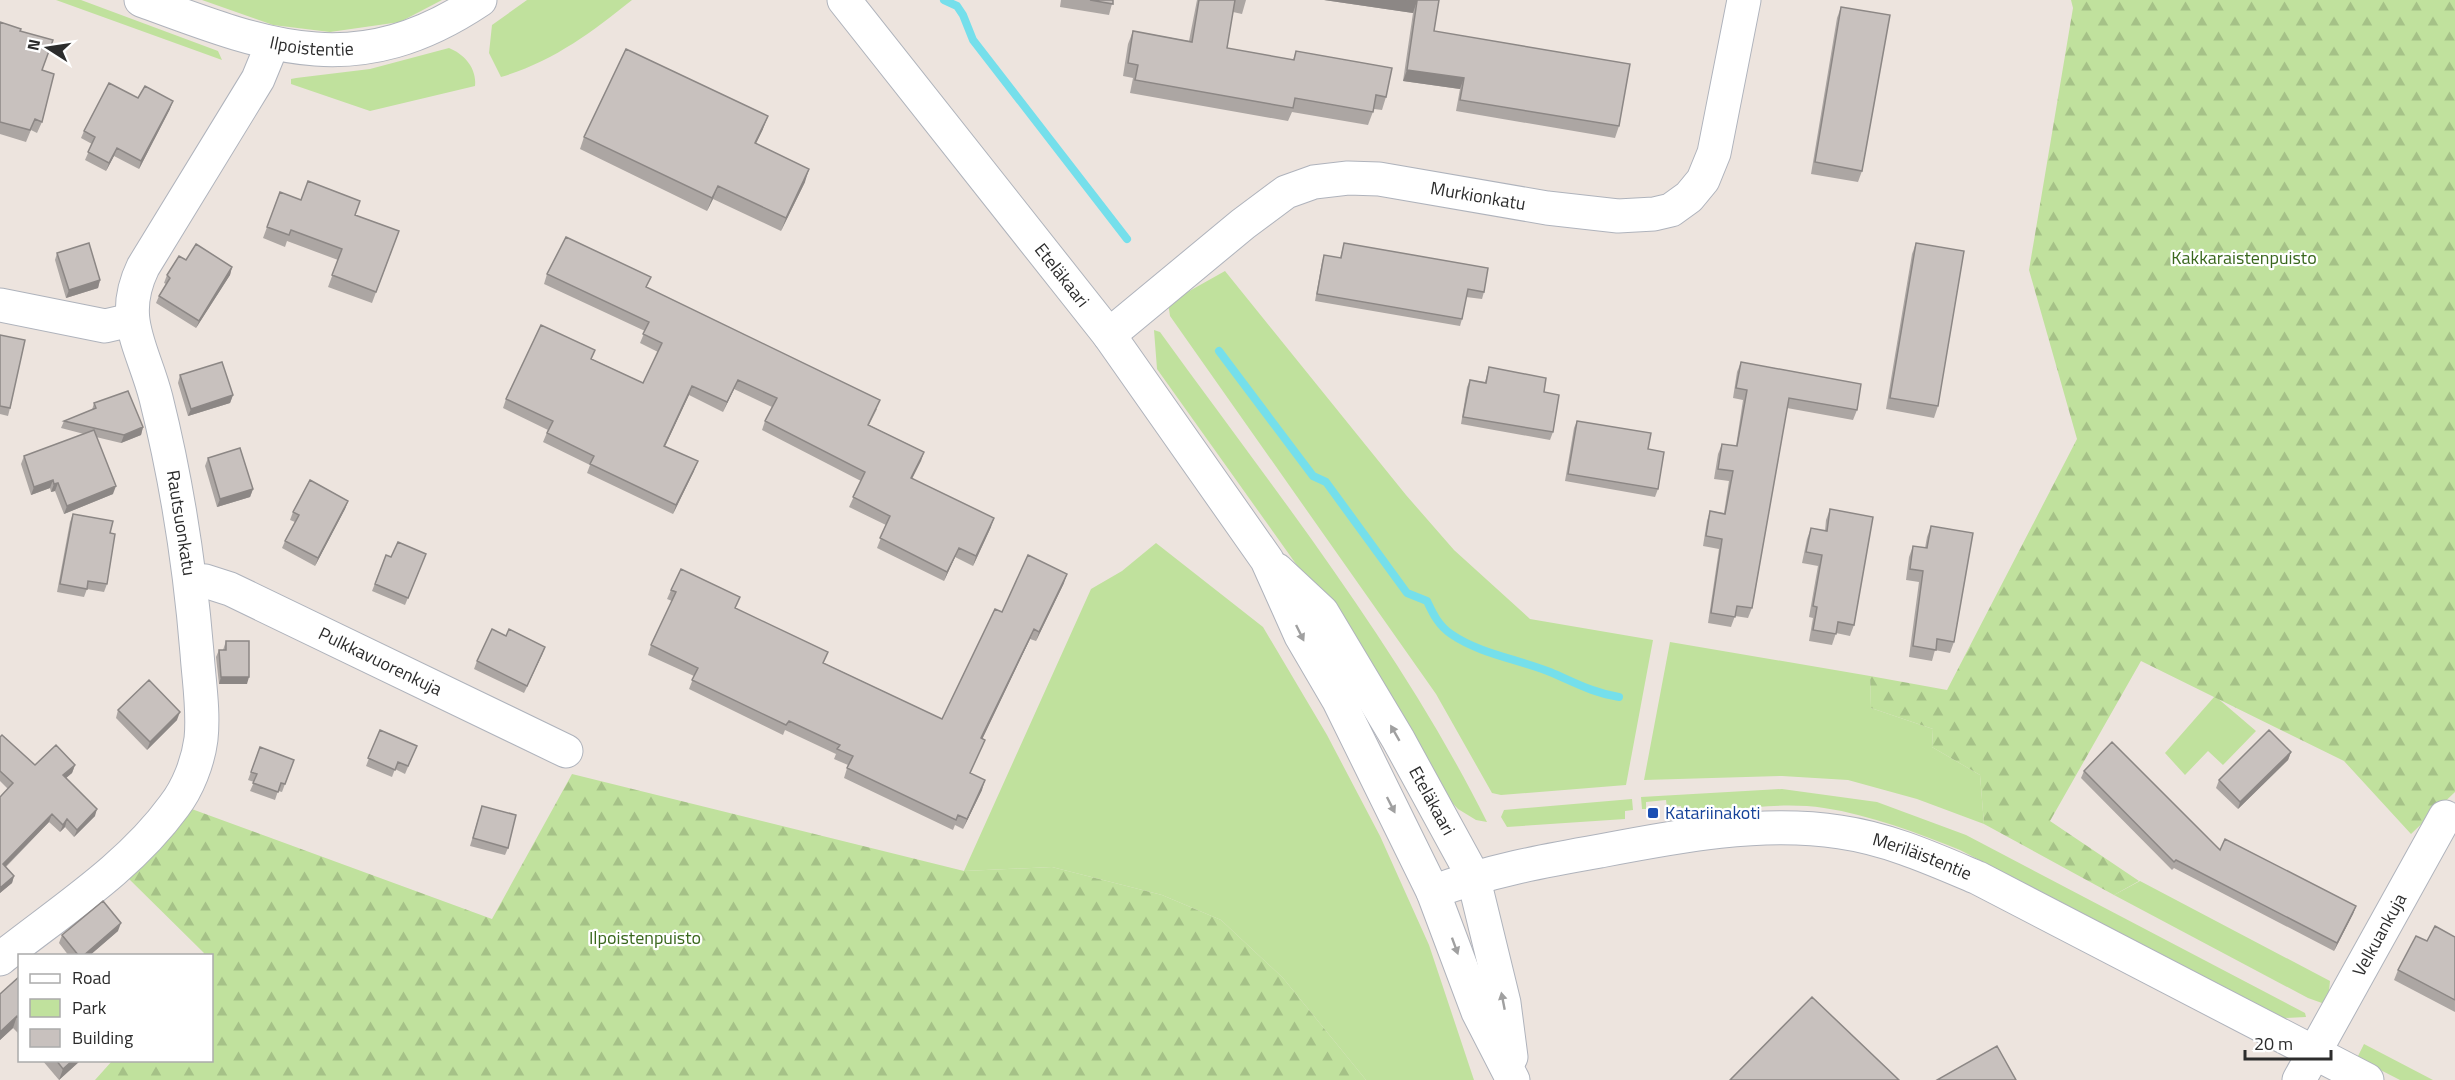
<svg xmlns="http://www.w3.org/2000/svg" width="2455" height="1080" font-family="'Titillium Web',sans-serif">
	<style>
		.green { fill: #c0e19d }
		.forest { fill: url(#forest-firs) }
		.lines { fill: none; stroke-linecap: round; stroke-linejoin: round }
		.stream { stroke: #75dfeb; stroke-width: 8 }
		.street-casing { stroke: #afb3bc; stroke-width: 35 }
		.secondary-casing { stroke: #afb3bc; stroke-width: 35 }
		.street { stroke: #fff; stroke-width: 33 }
		.secondary { stroke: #fff; stroke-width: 33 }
		.wall { fill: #aca6a3 }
		.shaded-wall { fill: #8c8785 }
		.building { fill: #c8c1be; stroke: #8c8785; stroke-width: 1.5 }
		.oneway { fill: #a0a0a0 }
		.transit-dot { fill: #1a4fb4; stroke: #fff; stroke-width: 2 }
		.labels { text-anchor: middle; stroke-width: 4.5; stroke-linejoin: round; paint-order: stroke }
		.street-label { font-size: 18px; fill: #2c2c2c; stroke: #fff }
		.park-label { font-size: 18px; fill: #39671d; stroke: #fff }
		.transit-label { font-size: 18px; fill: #164399; stroke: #fff; text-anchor: start }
	</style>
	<defs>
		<pattern id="forest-firs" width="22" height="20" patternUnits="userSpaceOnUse" patternTransform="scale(1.5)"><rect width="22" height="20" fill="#c0e19d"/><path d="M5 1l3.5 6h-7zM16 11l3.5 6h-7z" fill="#a5c187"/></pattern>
	</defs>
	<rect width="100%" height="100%" fill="#ede4de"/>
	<path class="green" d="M56 0H81L218 51 222 60Z
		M202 0H442L400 22 330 32 273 25Z
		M527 0H632C591 33 552 62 501 77L489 53 492 25Z
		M449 48C464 54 477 68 475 86L370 111 291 84V79L296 78 370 69Z
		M1225 271 1406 495 1454 550 1530 619 1653 640 1626 785 1501 795 1492 793 1436 694 1170 316 1168 303Z
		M1154 330 1160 332C1275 491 1399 646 1487 822L1476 820 1458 809 1444 794 1403 714 1157 369Z
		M1156 543 1263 627 1327 735 1380 836 1429 945 1474 1080H1366L1283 978 1221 920 1162 895 1052 867 964 871 1091 589 1122 571Z
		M1670 642 1870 676 1871 708 1933 729 1932 747 1980 775 1984 824 1917 799 1848 780 1782 776 1644 780Z
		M2215 696 2256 731 2223 765 2208 751 2185 775 2165 753Z
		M1782 789 1877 802 1966 835 2305 1013 2306 1017 2284 1018 1960 850C1917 833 1871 815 1824 808 1779 801 1728 811 1682 814L1681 806 1667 808 1666 800 1646 802V809H1642L1641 797Z
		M1632 799 1633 810 1625 811V819L1507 827 1501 817 1504 810Z
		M2140 881 2330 981 2328 1000 2322 1003 2308 998 2114 895Z
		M2364 1044 2433 1080H2400L2357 1058Z"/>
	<path class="forest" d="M2071 0H2455V792L2411 834 2344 761 2141 661 2050 821 2139 881 2114 895 1984 824 1980 775 1932 747 1933 729 1871 708 1870 676 1947 690 2077 439 2029 270 2073 8Z
		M572 774 964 871 1052 867 1162 895 1221 920 1283 978 1366 1080H95L112 1061 212 1060V956L203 955 204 953 127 877 189 808 492 919Z"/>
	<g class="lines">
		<path class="stream" d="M944 0 957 6 963 15 973 40 1127 239
			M1219 351 1313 476 1326 482 1407 593 1427 601C1433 614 1439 626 1451 634 1480 654 1518 659 1550 672 1574 682 1593 693 1619 697"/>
		<g class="street-casing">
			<g id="street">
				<path d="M0 305 105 326 131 320"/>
				<path id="s1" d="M1109 335 1243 224 1286 192 1314 182 1348 178 1379 179 1547 208 1618 216 1654 214 1671 210 1689 197 1703 180 1714 153 1744 0"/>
				<path id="s2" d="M191 580 205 581 230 589 566 751"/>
				<path d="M0 959C59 912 129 868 174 806 188 788 198 762 201 739 204 711 199 682 197 653 190 567 177 482 156 398 143 347 118 319 143 267L258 79 272 45"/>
				<path id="s3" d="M2299 1080 2445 817"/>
			</g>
		</g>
		<g class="secondary-casing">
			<g id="secondary">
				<path id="s4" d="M141 0C268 47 356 83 480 0"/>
				<path id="s5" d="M844 0 1109 335 1267 560 1301 636 1339 701 1433 892 1478 1012 1513 1080"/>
				<path id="s6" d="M1277 570 1322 612 1398 739 1473 876 1504 1003 1511 1057"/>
				<path id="s7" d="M1433 892C1488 871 1543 861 1600 851 1678 836 1761 820 1840 832 1889 839 1933 859 1978 878L2367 1080"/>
			</g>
		</g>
		<use href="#street" class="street"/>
		<use href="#secondary" class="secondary"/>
	</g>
	<path class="wall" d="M1061 0H1113L1109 15 1060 7Z
		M1197 0H1246L1242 14 1233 12 1227 48 1293 60 1296 51 1386 97 1382 110 1374 109 1368 125 1292 112 1288 121 1130 93 1133 78 1123 76 1128 44 1133 31 1189 41Z
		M1324 0H1439L1434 31 1619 126 1615 138 1456 111 1460 89 1403 81 1413 13Z
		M1841 7 1862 171 1858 182 1811 174 1837 18Z
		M0 22 20 31 42 70V122L37 133 31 130 26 142 0 134Z
		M138 98 170 109 139 169 114 156 106 171 85 160 92 144 81 138 84 131Z
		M763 129 756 143 805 182 781 231 713 199 707 211 580 149 584 137Z
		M280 192 301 200 355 215 399 231 372 303 328 287 338 260 287 241 285 247 263 238Z
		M1344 243 1484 292 1482 299 1466 297 1462 319 1460 326 1315 301 1322 262 1324 255 1340 258Z
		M1916 243 1938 406 1934 418 1886 409 1912 254Z
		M57 253 100 280 98 288 66 298 55 260Z
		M186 260 232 267 230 275 196 328 156 303 159 296 166 284 164 283 167 275Z
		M547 274 647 288 877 409 869 425 924 452 912 478 991 527 973 566 955 557 944 581 877 548 886 525 849 507 861 481 762 430 765 421 772 407 734 389 723 412 689 395 665 446 694 471 673 514 587 473 590 465 543 442 548 430 503 408 506 399 592 359 643 383 658 352 640 343 645 331 544 284Z
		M0 335 10 408 8 416 0 414Z
		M1741 362 1857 410 1853 420 1787 408 1752 608 1748 618 1735 616 1731 627 1708 623 1719 549 1703 546 1707 521 1710 511 1724 513 1729 481 1714 479 1718 454 1722 444 1736 446 1743 400 1733 398 1737 372Z
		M1489 367 1544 392 1553 432 1550 440 1461 424 1467 387 1470 380 1485 382Z
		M180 375 233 395 230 403 188 416 178 383Z
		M94 403 143 427 141 435 121 443 96 437 113 494 64 514 55 491 51 492 50 488 31 495 21 464 24 456 84 434 61 428 64 421 92 410Z
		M1577 421 1648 449 1658 489 1655 497 1565 481 1574 428Z
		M208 458 253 489 250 497 217 507 205 466Z
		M348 501 345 509 315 566 282 548 285 541 295 522 290 520 293 512Z
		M1830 509 1854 625 1850 636 1836 633 1832 645 1809 641 1813 618 1809 617 1818 566 1802 563 1807 539 1811 528 1825 531 1826 520Z
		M73 514 110 533 107 584 104 592 87 589 84 597 57 592 70 522Z
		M1931 526 1954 642 1950 653 1935 650 1932 661 1909 657 1919 582 1906 580 1909 557 1913 546 1925 548 1927 537Z
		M426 554 405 605 372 591 386 555 391 557Z
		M1064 583 1036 641 1030 639 982 739 985 740 970 773 982 790 963 829 955 825 953 830 844 778 848 765 834 759 836 754 785 730 783 735 689 689 694 676 648 655 651 645 672 601 667 599 671 590 736 608 824 663 942 719 1002 612Z
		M506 636 545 647 524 693 474 669 477 661Z
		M226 641 247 684H219L216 657 219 650H223Z
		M118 710 177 720 147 750 116 718Z
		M380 730 417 746 405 774 395 769 392 777 366 766Z
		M0 737 35 765H75L72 773 66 778 95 816 74 837 65 827 60 832 49 822 6 867 14 876 12 883 0 893 8 789 0 781Z
		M260 747 294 760 282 792 278 791 275 800 250 791 254 782 248 780Z
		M2291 752 2288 760 2238 809 2216 788 2219 780Z
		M2084 771 2220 850 2356 906 2353 914 2334 951 2174 868 2172 870 2081 778Z
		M482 806 508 848 505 855 470 846Z
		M118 931 89 956H69L59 943 62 935Z
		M2455 937V1012L2394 980 2398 970 2427 941Z
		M20 976V1035L13 1028 0 1040V994Z
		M42 1060H81L59 1080Z"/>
	<path class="shaded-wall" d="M1324 0H1406L1417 1 1413 13Z
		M1407 70 1464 78 1460 89 1403 81Z
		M173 101 170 109 139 169 141 161Z
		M768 116 763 129 750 156 755 143Z
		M117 148 114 156 106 171 109 163Z
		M809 169 805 182 781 231 786 218Z
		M718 186 713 199 707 211 712 198Z
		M232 267 230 275 196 328 199 321Z
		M100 280 98 288 66 298 69 290Z
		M738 380 734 389 723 412 727 402Z
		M692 386 689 395 661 455 664 446Z
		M233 395 230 403 188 416 191 409Z
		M143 427 141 435 121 443 124 435Z
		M924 452 921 461 908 487 911 478Z
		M698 461 694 471 673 514 676 505Z
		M53 480 50 488 31 495 34 487Z
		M58 483 55 491 51 492 54 484Z
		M116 486 113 494 64 514 67 506Z
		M253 489 250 497 217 507 220 499Z
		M348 501 345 509 315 566 318 558Z
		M994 518 991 527 973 566 976 556Z
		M959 548 955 557 944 581 947 572Z
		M1067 574 1064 583 1036 641 1039 632Z
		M1034 629 1030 639 978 748 981 738Z
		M545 647 542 655 524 693 527 686Z
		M221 677H249L247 684H219Z
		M180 712 177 720 147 750 150 742Z
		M2291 752 2288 760 2238 809 2240 802Z
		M75 765 72 773 60 783 63 775Z
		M985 780 982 790 963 829 967 819Z
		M97 809 95 816 74 837 77 830Z
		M52 814 49 822 0 872 3 864Z
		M67 819 65 827 60 832 63 825Z
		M14 876 12 883 0 893V888Z
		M2356 906 2353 914 2334 951 2337 943Z
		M121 923 118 931 89 956H83Z
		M17 1016 13 1028 0 1040V1032Z
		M73 1060H81L59 1080 63 1069Z"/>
	<path class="building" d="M1090 0H1113V4Z
		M1199 0H1235L1227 48 1294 60 1296 51 1392 68 1386 97 1376 95 1373 112 1295 98 1293 108 1135 80 1138 65 1128 63 1133 31 1192 42Z
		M1406 0H1439L1434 31 1630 64 1619 126 1460 100 1464 78 1407 70 1417 1Z
		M1841 7 1890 15 1862 171 1815 162Z
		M0 22 21 29 20 31 53 40 42 70 54 74 42 122 35 119 30 130 0 122Z
		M626 49 768 116 755 143 809 169 786 218 718 186 712 198 584 137Z
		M109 83 138 98 145 86 173 101 141 161 117 148 109 163 88 152 95 137 84 131Z
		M308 181 360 201 355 215 399 231 376 292 332 275 342 249 291 230 289 235 267 227 280 192 301 200Z
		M566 237 651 277 646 287 880 400 868 425 924 452 911 478 994 518 976 556 959 548 947 572 880 538 890 516 853 497 865 472 765 421 777 398 738 380 727 402 692 386 664 446 698 461 676 505 590 464 594 456 547 433 553 421 506 399 541 325 595 350 591 359 643 383 662 343 643 334 649 322 547 274Z
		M89 243 100 280 69 290 57 253Z
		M1344 243 1488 268 1484 292 1468 289 1462 319 1317 294 1324 255 1341 258Z
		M1916 243 1964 251 1938 406 1890 398Z
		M196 244 232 267 199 321 159 296 170 278 167 275 179 256 186 260Z
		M0 335 25 340 10 408 0 406Z
		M222 362 233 395 191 409 180 375Z
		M1741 362 1861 384 1857 410 1789 398 1752 608 1737 606 1735 617 1711 613 1722 539 1706 536 1710 511 1725 514 1733 471 1718 469 1722 444 1737 446 1747 390 1736 388Z
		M1489 367 1546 378 1544 392 1559 395 1553 432 1463 417 1470 380 1486 383Z
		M128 391 143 427 124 435 64 421 96 408 94 403Z
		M1577 421 1651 433 1648 449 1664 452 1658 489 1568 474Z
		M94 430 116 486 67 506 58 483 54 484 53 480 34 487 24 456Z
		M240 448 253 489 220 499 208 458Z
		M310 480 348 501 318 558 285 541 299 515 293 512Z
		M1830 509 1873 517 1854 625 1838 622 1836 634 1813 630 1817 607 1813 606 1822 555 1806 552 1811 528 1827 531Z
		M73 514 113 521 110 533 115 534 107 584 88 581 87 589 60 584Z
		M1931 526 1973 533 1954 642 1937 639 1936 650 1913 646 1923 571 1910 569 1913 546 1927 548Z
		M398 542 426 554 408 598 375 584 386 555 391 557Z
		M1028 555 1067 574 1039 632 1034 629 981 738 985 740 970 773 985 780 967 819 958 815 956 820 847 768 853 756 837 749 840 745 789 721 786 725 692 680 698 668 651 645 676 592 671 590 681 569 740 597 735 608 828 652 823 663 942 719 995 609 1002 612Z
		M492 629 506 636 509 629 545 647 527 686 477 661Z
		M226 641H249V677H221L219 650H226Z
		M149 680 180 712 150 742 118 710Z
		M380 730 417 746 408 766 398 762 395 770 368 758Z
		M2269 730 2291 752 2240 802 2219 780Z
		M2 735 35 765 56 745 75 765 63 775 97 809 77 830 67 819 63 825 52 814 3 864 14 876 0 888V797L13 783 0 771V737Z
		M2112 742 2220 850 2225 839 2356 906 2337 943 2176 860 2174 862 2084 771Z
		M260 747 294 760 285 784 281 783 278 792 253 783 257 774 251 772Z
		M482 806 516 815 508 848 473 838Z
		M103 901 121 923 83 956H79L62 935Z
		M2435 926 2455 937V1000L2398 970 2416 936 2427 941Z
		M20 976V1019L17 1016 0 1032V994Z
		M1812 997 1899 1080H1730Z
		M1997 1046 2016 1080H1937Z
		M56 1060H73L63 1069Z"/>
	<defs><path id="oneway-solid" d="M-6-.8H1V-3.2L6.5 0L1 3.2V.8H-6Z" transform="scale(1.5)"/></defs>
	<g class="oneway">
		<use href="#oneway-solid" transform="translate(1300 633) rotate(64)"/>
		<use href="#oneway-solid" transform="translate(1395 733) rotate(-120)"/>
		<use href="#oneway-solid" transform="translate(1391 805) rotate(63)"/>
		<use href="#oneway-solid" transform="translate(1455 946) rotate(70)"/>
		<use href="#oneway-solid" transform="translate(1503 1001) rotate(-101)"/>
	</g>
	<rect class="transit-dot" x="1647" y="807" width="12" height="12" rx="3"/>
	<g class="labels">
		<g class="street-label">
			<text dy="6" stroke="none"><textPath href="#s4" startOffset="178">Ilpoistentie</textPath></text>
			<text dy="6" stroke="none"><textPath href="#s1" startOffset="423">Murkionkatu</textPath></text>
			<text dy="6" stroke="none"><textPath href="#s5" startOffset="351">Eteläkaari</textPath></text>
			<text transform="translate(181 523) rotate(81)" y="6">Rautsuonkatu</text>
			<text dy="6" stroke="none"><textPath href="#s2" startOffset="207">Pulkkavuorenkuja</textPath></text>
			<text dy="6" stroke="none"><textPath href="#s6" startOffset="280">Eteläkaari</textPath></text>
			<text dy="6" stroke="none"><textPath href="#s7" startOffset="500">Meriläistentie</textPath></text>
			<text dy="6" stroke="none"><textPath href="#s3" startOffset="166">Velkuankuja</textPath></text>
		</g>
		<g class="park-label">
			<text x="2244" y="264">Kakkaraistenpuisto</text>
			<text x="645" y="944">Ilpoistenpuisto</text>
		</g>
		<g class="transit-label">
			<text x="1665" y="819">Katariinakoti</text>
		</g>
	</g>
	<rect x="18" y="954" width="195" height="108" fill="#ffffff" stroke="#ababab" stroke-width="1.5"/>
	<rect x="30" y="974" width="30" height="9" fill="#ffffff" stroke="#ababab" stroke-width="1.5"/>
	<text x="72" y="984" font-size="18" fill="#2c2c2c">Road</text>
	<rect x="30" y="999" width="30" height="18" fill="#c0e19d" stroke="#ababab" stroke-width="1.5"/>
	<text x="72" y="1014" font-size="18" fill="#2c2c2c">Park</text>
	<rect x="30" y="1029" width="30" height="18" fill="#c8c1be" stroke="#ababab" stroke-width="1.5"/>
	<text x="72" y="1044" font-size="18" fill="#2c2c2c">Building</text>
	<g transform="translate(48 48) rotate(282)" stroke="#ffffff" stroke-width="4.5" paint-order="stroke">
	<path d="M0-4.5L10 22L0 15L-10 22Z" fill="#2c2c2c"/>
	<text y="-9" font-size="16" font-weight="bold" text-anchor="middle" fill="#2c2c2c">N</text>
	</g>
	<path d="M2245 1050v9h86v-9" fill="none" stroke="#2c2c2c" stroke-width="3"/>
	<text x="2254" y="1050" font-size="18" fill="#2c2c2c" stroke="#ffffff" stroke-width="4.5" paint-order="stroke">20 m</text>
</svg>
